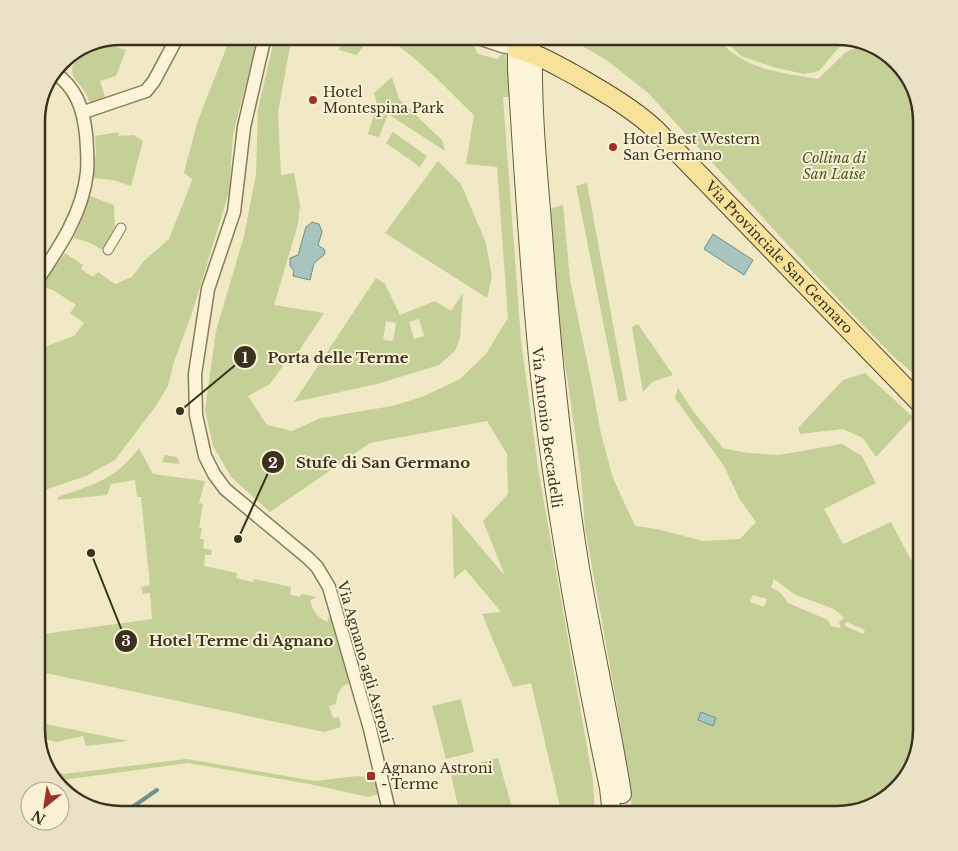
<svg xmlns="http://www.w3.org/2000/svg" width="958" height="851" font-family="'Libre Baskerville',serif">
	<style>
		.green { fill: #c4d098; fill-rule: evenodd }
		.water { fill: #a7c4be; stroke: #6d938d }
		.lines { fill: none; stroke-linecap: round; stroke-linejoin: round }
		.stream { stroke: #6d938d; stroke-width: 4 }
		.pedestrian-casing { stroke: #8d7a5a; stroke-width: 11 }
		.minor-casing { stroke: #8d7a5a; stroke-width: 15 }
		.secondary-casing { stroke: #6f5b3d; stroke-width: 20 }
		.primary-casing { stroke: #5b472e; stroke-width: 21 }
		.pedestrian { stroke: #fbf4d9; stroke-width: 9 }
		.minor { stroke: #fbf4d9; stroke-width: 12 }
		.secondary { stroke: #fbf4d9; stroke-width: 18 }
		.primary { stroke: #f6e29b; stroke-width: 19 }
		.poi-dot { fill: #a03126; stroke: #f8f1d5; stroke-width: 2 }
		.labels { text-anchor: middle; stroke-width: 4; stroke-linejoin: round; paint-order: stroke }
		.poi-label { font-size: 14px; fill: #3c301e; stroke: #f8f1d5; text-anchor: start }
		.park-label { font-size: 14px; font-style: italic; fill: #475a24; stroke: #f8f1d5 }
		.street-label { font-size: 14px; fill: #3c301e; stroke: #f8f1d5 }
		.rim { fill: none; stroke: #3c301e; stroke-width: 2.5 }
		.leader { fill: none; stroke: #3c301e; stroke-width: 2 }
		.callout-dot { fill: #3c301e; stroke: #f8f1d5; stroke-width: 2 }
		.mark-label { font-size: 15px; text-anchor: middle; font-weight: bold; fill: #fff }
		.callout-label { font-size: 15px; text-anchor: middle; font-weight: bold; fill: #3c301e; stroke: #f8f1d5; stroke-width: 4; stroke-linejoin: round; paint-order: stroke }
	</style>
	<rect width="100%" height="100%" fill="#f1e8c5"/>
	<path class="green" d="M231 36H258L233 135 229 192 193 310 174 362 168 386 155 407 115 460 86 476 36 493V350L74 336 84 323 70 313 76 305 53 290 41 286 65 253 83 265 81 269 93 277 98 272 115 284 132 277 144 261 169 239 191 183 192 179 184 173 197 123Z
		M275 36H292L278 112 281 175 294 173 300 205 298 224 274 305 324 313 289 366 285 363 270 384 248 396 267 425 292 431 321 418 392 406 422 397 460 379 486 354 508 318 497 167 466 164 474 115C456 98 403 41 381 38 370 37 362 46 357 55L339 50 340 43 311 36H459L474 46 478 54 497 59 504 52 508 61 511 97H503L521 340 538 468 593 781 595 815H562L531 683 513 687 482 614 501 612 465 569 454 579 452 513 505 576 483 521 508 494 507 454 487 421 370 443 270 512 231 477 213 446 205 410 216 331 244 236 256 175 258 109Z
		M572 36H715C743 70 777 72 818 79L846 52 868 43 897 61 915 88 922 121V381L894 357 848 310 648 93 608 61 572 40Z
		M720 36H837L854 40 841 45 819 71 804 74 773 67 741 56Z
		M104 43 126 50 116 76 100 81 105 97 90 104 86 93 73 76 72 68 79 52Z
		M392 77 399 99 442 140 445 151 388 114 379 137 368 134 377 104 374 93Z
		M118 132 119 136 134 135 143 141 131 186 113 180 93 178 96 152 95 136Z
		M393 132 427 156 420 167 386 143Z
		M438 161 461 184 486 243 492 277 487 298 385 233Z
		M587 183 627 400 619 402 576 186Z
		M90 196 114 205 115 231 103 250 88 242 73 238 80 224Z
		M563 205 570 280 592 385 601 434 613 478 635 526 657 529 703 541 740 539 756 522 740 500 724 466 675 398 678 388 693 411 723 448 747 453 779 455 842 444 862 456 876 483 824 509 843 544 891 522 922 581V735L897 790 870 808 837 815H633L620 722 585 528 581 476 568 383 553 291 549 209ZM774 579 794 594 834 609 844 618 839 622 841 628 831 626 828 620 788 603 781 593 771 587ZM753 595 767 599 764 607 750 602ZM846 622 865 630 863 634 845 626Z
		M376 278 385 284 400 315 435 301 451 311 463 293 460 338 455 351 439 365 377 384 294 402ZM419 319 424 336 414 339 409 322ZM386 321 396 323 393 341 383 340Z
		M638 324 673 375 652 382 643 392 632 327Z
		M865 373 913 417 876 457 863 438 843 429 800 434 798 428 843 380Z
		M139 448 153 474 205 481 199 503 203 504 199 527 202 528 200 539H204L203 548 212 550 211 555H205L204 566 237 573 236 578 253 582 254 579 291 587 290 595 300 597 301 594 317 597 310 601C313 611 317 617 327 622L330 615 349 683C339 688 337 694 336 704L329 706 333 718 339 717 341 727 324 732 36 671V635L152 619 150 593 143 594 141 587 150 585 141 497H137L135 480 111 484 107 495 58 500V497C94 484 115 480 139 448Z
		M165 455 177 457 180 464 162 462Z
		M461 699 474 752 446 759 432 706Z
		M36 722 128 741 86 746 83 736 56 742 37 737Z
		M498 758 514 815H460L450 770Z
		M187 759 314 781 358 776 374 778 378 794 368 797 309 784 188 763 63 780 56 778 53 771 64 774Z"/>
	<path class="water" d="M312 222 319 224 322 232 318 245 325 250 324 255 314 263 310 280 293 276 294 271 290 266V258L298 255 306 227Z
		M713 234 753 260 744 275 704 249Z
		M701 712 716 718 713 726 698 720Z"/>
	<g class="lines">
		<path class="stream" d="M121 815 157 790"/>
		<g class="pedestrian-casing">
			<path id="pedestrian" d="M108 250 121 228"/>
		</g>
		<g class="minor-casing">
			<path id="minor" d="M265 36 244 127 234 212 208 289 195 374 196 415 205 456 214 474 225 489 308 558 317 567 329 587 370 729 390 815
				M472 36 502 46 517 49
				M84 112 146 91 154 81 178 36
				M36 282C59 248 83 213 87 172 88 159 87 146 86 134 83 107 76 88 54 72"/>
		</g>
		<g class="secondary-casing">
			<g id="secondary">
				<path id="s1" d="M517 49V69C523 168 529 268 539 367 554 508 580 649 609 788L612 815"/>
				<path d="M533 52C532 113 538 173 543 234 551 345 562 457 580 568 593 644 610 718 622 794"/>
			</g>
		</g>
		<g class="primary-casing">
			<g id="primary">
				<path id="s2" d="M516 36 517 49C538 54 554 64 573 74 602 91 631 107 656 130L922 405"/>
			</g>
		</g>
		<use href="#pedestrian" class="pedestrian"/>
		<use href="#minor" class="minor"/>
		<use href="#secondary" class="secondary"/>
		<use href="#primary" class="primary"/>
	</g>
	<g class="poi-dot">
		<circle cx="313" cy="100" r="5"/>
		<circle cx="613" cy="147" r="5"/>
		<rect x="366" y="771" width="10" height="10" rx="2.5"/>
	</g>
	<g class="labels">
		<g class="poi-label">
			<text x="323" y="97">Hotel<tspan x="323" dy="16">Montespina Park</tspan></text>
			<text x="623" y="144">Hotel Best Western<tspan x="623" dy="16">San Germano</tspan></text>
			<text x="381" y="773">Agnano Astroni<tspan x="381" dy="16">- Terme</tspan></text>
		</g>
		<g class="park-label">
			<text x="834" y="163">Collina di<tspan x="834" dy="16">San Laise</tspan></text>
		</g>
		<g class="street-label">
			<text dy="5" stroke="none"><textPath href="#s2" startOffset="352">Via Provinciale San Gennaro</textPath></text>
			<text dy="5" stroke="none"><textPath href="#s1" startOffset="380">Via Antonio Beccadelli</textPath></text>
			<text transform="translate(365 662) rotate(74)" y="5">Via Agnano agli Astroni</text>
		</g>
	</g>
	<path d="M0 0H958V851H0ZM121 45H837A76 76 0 0 1 913 121V730A76 76 0 0 1 837 806H121A76 76 0 0 1 45 730V121A76 76 0 0 1 121 45Z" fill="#e9e2c6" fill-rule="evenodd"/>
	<path class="rim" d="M121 45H837A76 76 0 0 1 913 121V730A76 76 0 0 1 837 806H121A76 76 0 0 1 45 730V121A76 76 0 0 1 121 45Z"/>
	<path class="leader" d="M180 411L245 357M238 539L273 462M91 553L126 641"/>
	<g class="callout-dot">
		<circle cx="180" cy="411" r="5"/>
		<circle cx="238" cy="539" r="5"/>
		<circle cx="91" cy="553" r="5"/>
		<circle cx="245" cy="357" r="12"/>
		<circle cx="273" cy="462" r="12"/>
		<circle cx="126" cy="641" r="12"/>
	</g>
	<g class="mark-label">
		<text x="245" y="363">1</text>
		<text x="273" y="468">2</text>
		<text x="126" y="646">3</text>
	</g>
	<g class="callout-label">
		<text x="338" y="363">Porta delle Terme</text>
		<text x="383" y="468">Stufe di San Germano</text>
		<text x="241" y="646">Hotel Terme di Agnano</text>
	</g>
	<g transform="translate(45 806) rotate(210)"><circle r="24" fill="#f8f1d5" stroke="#ada48c"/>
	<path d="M0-4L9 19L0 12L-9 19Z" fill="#a03126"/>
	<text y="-8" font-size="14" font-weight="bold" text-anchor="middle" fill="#3c301e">N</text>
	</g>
</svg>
